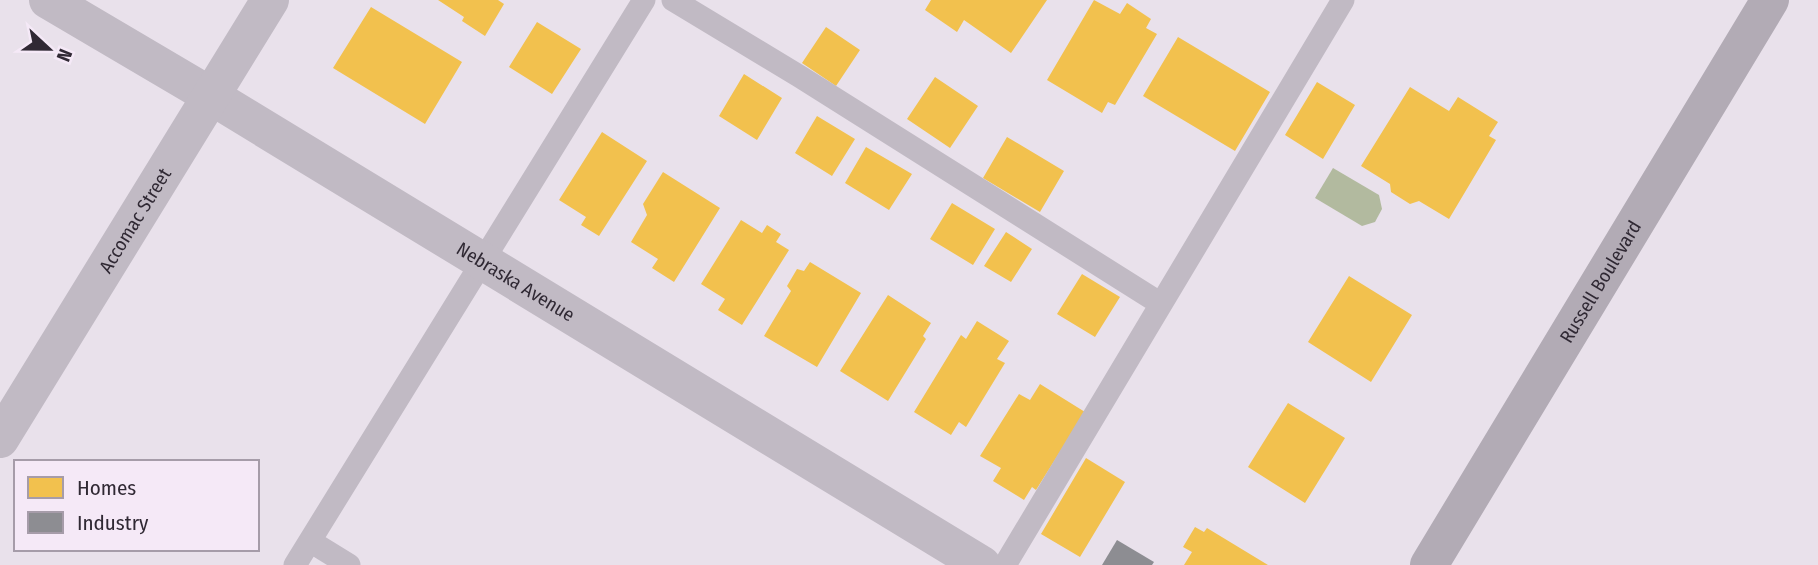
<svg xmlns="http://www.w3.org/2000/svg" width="1818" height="565" font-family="'Fira Sans Condensed',sans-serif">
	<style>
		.water { fill: #b2ba9f }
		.homes { fill: #f2c14e }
		.industry { fill: #8d8d92 }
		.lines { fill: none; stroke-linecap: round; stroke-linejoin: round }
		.lane { stroke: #c1bac4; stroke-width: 23 }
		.street { stroke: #c1bac4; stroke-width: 38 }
		.secondary { stroke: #b2abb5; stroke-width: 38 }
		.labels { text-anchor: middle; stroke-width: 7; stroke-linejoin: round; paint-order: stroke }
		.street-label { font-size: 19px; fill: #302934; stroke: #f5e9f7 }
	</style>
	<rect width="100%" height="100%" fill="#e9e1eb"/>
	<path class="water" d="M1333 168 1379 195 1382 209 1375 222 1362 226 1315 198Z"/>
	<path class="homes" d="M438 0H498L504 4 485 36 462 21 464 17Z
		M931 0H1047L1011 53 964 20 957 32 925 10Z
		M1094 0 1120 14 1127 3 1151 19 1146 28 1157 34 1115 105 1108 102 1102 113 1047 80Z
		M371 7 462 62 425 124 333 68Z
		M537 22 581 49 552 94 509 67Z
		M826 27 860 50 836 86 802 63Z
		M1178 37 1270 92 1235 151 1143 96Z
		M744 74 782 98 757 140 719 116Z
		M935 77 978 106 950 148 907 119Z
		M1317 82 1355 105 1323 159 1285 135Z
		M1410 87 1449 111 1458 97 1498 122 1489 136 1496 140 1449 219 1419 201 1410 204 1391 192 1390 184 1361 166Z
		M817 116 855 139 832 176 795 153Z
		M602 132 647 161 599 236 581 225 586 217 559 200Z
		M1007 137 1064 171 1040 212 983 178Z
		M866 147 912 174 889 210 845 183Z
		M663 172 720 208 674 282 652 268 658 259 631 242 647 215 643 204Z
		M952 203 995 229 973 265 930 239Z
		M741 220 762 233 767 225 781 234 776 242 789 250 742 325 718 310 725 299 701 284Z
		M1006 232 1032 249 1011 282 984 266Z
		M810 262 861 293 817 367 764 336 791 291 787 286 797 269 804 271Z
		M1082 274 1120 297 1095 337 1057 314Z
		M1349 276 1412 315 1371 382 1308 342Z
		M888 295 931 323 923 336 926 339 888 401 840 371Z
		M977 321 1009 341 997 359 1005 363 966 427 959 422 951 435 914 412 961 335 966 339Z
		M1040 384 1085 412 1036 490 1032 487 1024 500 993 481 1001 468 980 456 1019 394 1030 400Z
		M1288 403 1345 438 1305 503 1248 467Z
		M1086 458 1125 482 1080 557 1041 534Z
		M1195 527 1204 532 1207 528 1268 565H1184L1192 552 1183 547Z"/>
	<path class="industry" d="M1117 540 1154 562 1152 565H1102Z"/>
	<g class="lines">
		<path class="lane" d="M673 0 799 76 1161 304
			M310 541 349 565
			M295 565 644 0
			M1005 565 1343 0"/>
		<g class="street">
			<path id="s1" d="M48 0 211 96 982 565"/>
			<path id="s2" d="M0 439 270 0"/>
		</g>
		<path class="secondary" id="s3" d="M1429 565 1770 0"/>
	</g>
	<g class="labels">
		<g class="street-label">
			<text dy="7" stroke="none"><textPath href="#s2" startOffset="257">Accomac Street</textPath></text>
			<text dy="7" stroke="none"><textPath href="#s1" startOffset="546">Nebraska Avenue</textPath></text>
			<text dy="7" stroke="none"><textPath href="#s3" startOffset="331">Russell Boulevard</textPath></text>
		</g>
	</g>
	<rect x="14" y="460" width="245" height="91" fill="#f5e9f7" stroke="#a69ca9" stroke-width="2"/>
	<rect x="28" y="477" width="35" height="21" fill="#f2c14e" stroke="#a69ca9" stroke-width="2"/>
	<text x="77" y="495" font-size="21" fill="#302934">Homes</text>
	<rect x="28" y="512" width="35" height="21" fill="#8d8d92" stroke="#a69ca9" stroke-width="2"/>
	<text x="77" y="530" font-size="21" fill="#302934">Industry</text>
	<g transform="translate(49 49) rotate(112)" stroke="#f5e9f7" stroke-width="5" paint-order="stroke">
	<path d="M0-5L12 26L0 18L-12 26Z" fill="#302934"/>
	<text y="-10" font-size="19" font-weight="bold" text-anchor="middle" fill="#302934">N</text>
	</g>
</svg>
